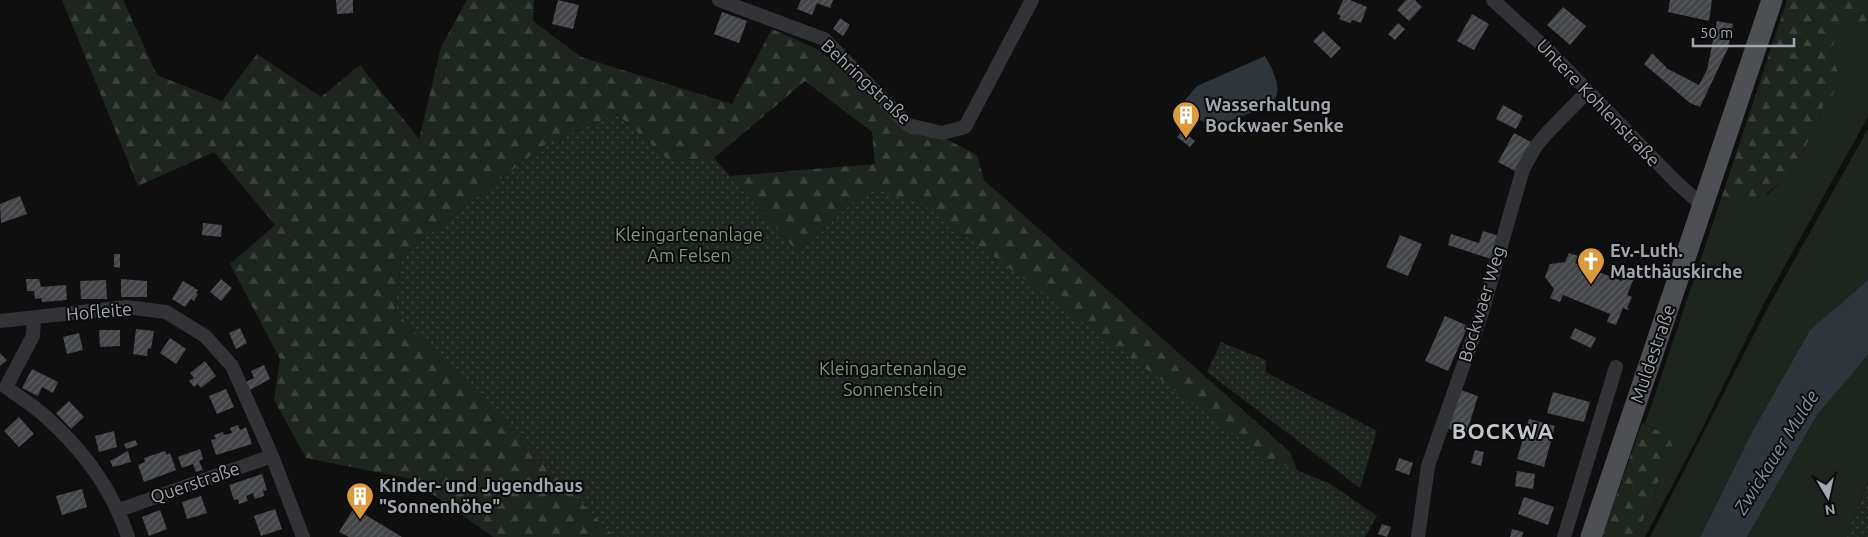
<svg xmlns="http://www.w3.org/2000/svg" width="1868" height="537" font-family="Ubuntu,sans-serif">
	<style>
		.grass { fill: #1e241e }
		.forest { fill: url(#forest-firs) }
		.garden { fill: url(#garden-dots) }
		.water { fill: #2e363b }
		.building { fill: url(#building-hatch) }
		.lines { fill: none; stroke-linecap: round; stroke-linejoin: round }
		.minor { stroke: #323336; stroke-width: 14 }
		.primary { stroke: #4d4f53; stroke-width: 21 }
		.labels { text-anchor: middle; stroke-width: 4; stroke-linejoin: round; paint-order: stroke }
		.street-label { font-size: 18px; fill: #a2a7af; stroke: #0a0a0b }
		.poi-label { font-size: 18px; font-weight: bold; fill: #a2a7af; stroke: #0a0a0b; text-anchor: start }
		.park-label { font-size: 18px; fill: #7b987b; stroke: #0a0a0b }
		.water-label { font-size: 19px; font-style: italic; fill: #7c95a7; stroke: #0a0a0b }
		.district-label { font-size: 22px; font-weight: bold; letter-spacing: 1px; fill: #c2c5cc; stroke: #0a0a0b }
	</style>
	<defs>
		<pattern id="forest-firs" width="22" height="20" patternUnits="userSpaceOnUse" patternTransform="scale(1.25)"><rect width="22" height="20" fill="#1e241e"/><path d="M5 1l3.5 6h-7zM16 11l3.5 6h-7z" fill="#3c413c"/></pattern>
		<pattern id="garden-dots" width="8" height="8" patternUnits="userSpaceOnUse" patternTransform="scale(1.25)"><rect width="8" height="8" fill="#1e241e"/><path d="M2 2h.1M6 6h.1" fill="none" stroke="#3c413c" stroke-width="1.8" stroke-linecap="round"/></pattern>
		<pattern id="building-hatch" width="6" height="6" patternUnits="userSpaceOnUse" patternTransform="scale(1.25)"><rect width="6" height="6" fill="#434548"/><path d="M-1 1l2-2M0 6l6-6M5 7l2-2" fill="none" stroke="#5b5d60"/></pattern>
	</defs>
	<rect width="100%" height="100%" fill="#0f0f10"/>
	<path class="grass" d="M1868 21V117L1763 305 1699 435 1645 537H1633L1655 500 1656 485 1665 472 1668 458 1674 449 1668 435 1645 424 1715 217 1717 218 1743 198 1755 204 1785 180 1817 127 1825 100 1839 73 1830 56 1837 33 1860 22Z
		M1868 129V280L1810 330 1752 432 1700 537H1650L1768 307Z
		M1868 355V482L1845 537H1747L1817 415Z"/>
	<path class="forest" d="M62 0H123L157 75 222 101 257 54 321 97 360 65 419 139 441 47 467 0H534L533 21 581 57 732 104 772 29 817 49 909 120 977 155 984 180 1290 452 1323 537 1209 416 1110 343 870 187 797 252 730 176 875 164 872 132 805 81 714 158 669 161 617 114 547 143 402 256 395 311 615 537H493L411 479 306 458 274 400 280 359 230 264 275 225 214 152 138 186Z
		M1787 0H1868V21L1860 22 1837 33 1830 56 1839 73 1833 95 1825 100 1817 127 1785 180 1767 193 1765 201 1755 204 1743 198 1717 219 1715 217Z
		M1642 423 1668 435 1674 449 1668 458 1665 472 1656 485 1655 500 1633 537H1602Z"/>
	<path class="garden" d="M617 114 669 161 714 158 797 252 870 187 924 205 1268 459 1329 483 1377 516 1365 537H615L395 311 402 256 547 143Z
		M1221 342 1266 360V372L1377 431 1360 488 1207 372Z
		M1868 483V537H1845Z"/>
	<path class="water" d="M1265 56C1271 67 1281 84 1276 97 1271 108 1227 121 1215 126L1185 114V100L1197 86Z
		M1868 280V355L1817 415 1747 537H1700L1752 432 1810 330Z"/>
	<path class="building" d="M336 0H353V13L337 14Z
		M558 0 579 5 573 29 552 24Z
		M801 0H833L830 8 817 3 812 15 797 9Z
		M1343 0H1350L1367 7 1361 23 1352 20 1350 23 1339 19 1341 16 1337 14Z
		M1406 0H1415L1422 7 1409 21 1397 10Z
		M1670 0H1712L1709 21 1668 12Z
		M1563 7 1586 26 1570 45 1547 25Z
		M722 12 747 21 739 43 714 34Z
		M1472 14 1489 24 1474 50 1457 41Z
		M840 18 850 25 843 36 833 29Z
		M1717 21 1733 24 1728 48 1700 107 1690 103 1644 64 1652 53 1668 69 1699 85 1707 70Z
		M1398 23 1405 29 1395 40 1388 34Z
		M1323 31 1341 48 1331 58 1313 41Z
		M1503 105 1523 116 1516 129 1496 119Z
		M1182 131 1195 141 1190 147 1177 137Z
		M1514 133 1531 142 1515 171 1498 162Z
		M20 196 27 214 1 223 0 204Z
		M203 223 222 225 221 237 202 235Z
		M1483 231 1499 236 1491 259 1448 245 1451 234 1479 243Z
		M1400 235 1422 244 1408 276 1386 267Z
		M1569 253 1578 256 1575 263 1622 281 1625 274 1634 278 1627 295 1632 297 1627 308 1629 309 1628 310 1623 308 1616 325 1607 322 1610 314 1563 295 1560 302 1550 298 1554 289 1545 277 1550 264 1565 262Z
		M114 254H120V268L114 267Z
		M26 279H39L41 287 66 285 67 300 42 302 41 298 35 299 34 291H27Z
		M121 279 147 281V297H121Z
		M221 279 232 288 221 301 210 292Z
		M106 280 107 299H81L80 281Z
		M183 281 198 290 196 293 198 294 194 301 191 299 185 307 172 299Z
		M1445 316 1468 326 1448 371 1425 361Z
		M240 328 247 343 236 349 229 333Z
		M1575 328 1596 338 1591 348 1570 338Z
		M136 329 154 331 151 349 148 348 147 356 133 354Z
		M99 330H120V346L100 347Z
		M79 333 83 350 67 354 63 337Z
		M170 338 186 349 176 364 160 353Z
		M0 353 7 360 0 366Z
		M205 361 216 376 201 388 198 384 194 387 189 381 194 378 190 373Z
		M264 365 270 379 250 390 246 382 254 378 251 371Z
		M32 369 58 382 53 393 42 387 38 396 22 388Z
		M226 389 234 407 217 414 209 396Z
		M1458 389 1478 396 1466 435 1446 428Z
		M1553 392 1590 402 1584 422 1547 413Z
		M69 401 84 417 71 429 56 413Z
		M19 417 34 434 19 447 4 431Z
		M1529 419 1555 426 1544 467 1517 459Z
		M238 425 240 430 246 427 252 444 216 455 211 440 216 439 214 435 223 432 224 435 232 433 230 428Z
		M114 431 117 447 99 452 95 436Z
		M135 440 138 445 126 449 124 444Z
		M200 449 203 459 199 461 203 470 196 472 193 464 182 468 178 457Z
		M1475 450 1484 452 1481 466 1471 463Z
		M128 451 131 462 113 467 110 461Z
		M165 451 167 455 170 453 176 470 144 482 138 465 145 462 144 458Z
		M1399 458 1413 463 1409 475 1395 470Z
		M1517 471 1535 474 1533 489 1515 486Z
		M262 474 267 490 263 491 264 496 255 499 253 493 246 496 248 501 239 504 238 499 234 500 229 485Z
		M82 489 87 507 62 515 56 496Z
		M201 496 207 513 187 519 182 502Z
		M1524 497 1554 507 1548 525 1518 514Z
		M354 508 402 537H349L339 532Z
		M275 509 282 529 261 536 254 516Z
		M160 510 167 529 149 536 142 517Z
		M1382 524 1391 527 1387 537 1378 534Z
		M1512 529 1523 532 1522 537H1510Z"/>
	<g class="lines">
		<path class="minor" d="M719 0 824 39 908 125 942 133 965 127 1032 0
			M1493 0 1550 52 1676 182 1703 206
			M34 318 33 336 6 387C19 397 34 406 46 417 83 450 113 491 128 537
			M0 321 126 307 166 312 205 336 232 366 272 456 303 537
			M119 510 272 456
			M1418 537 1428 466 1482 312 1523 169 1536 146 1547 133 1587 92
			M1564 537 1616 367"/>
		<path class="primary" d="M1591 537 1772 0"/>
	</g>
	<defs>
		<g id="building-pin" transform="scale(1.4375)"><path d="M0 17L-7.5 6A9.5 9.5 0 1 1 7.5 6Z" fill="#d99b3e" stroke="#0a0a0b"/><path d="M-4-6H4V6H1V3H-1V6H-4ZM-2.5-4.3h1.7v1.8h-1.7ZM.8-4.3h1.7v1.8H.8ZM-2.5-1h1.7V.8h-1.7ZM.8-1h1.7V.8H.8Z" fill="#fff"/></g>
		<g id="church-pin" transform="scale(1.4375)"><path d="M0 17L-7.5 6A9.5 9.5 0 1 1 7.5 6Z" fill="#d99b3e" stroke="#0a0a0b"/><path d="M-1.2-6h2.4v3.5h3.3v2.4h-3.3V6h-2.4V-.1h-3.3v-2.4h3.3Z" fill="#fff"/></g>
	</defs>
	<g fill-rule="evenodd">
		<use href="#building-pin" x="1186" y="115"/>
		<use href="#church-pin" x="1591" y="261"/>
		<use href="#building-pin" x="360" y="496"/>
	</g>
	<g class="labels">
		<g class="street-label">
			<text transform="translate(866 82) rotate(43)" y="6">Behringstraße</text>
			<text transform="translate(1598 103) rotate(46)" y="6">Untere Kohlenstraße</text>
			<text transform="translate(1482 304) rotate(-73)" y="6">Bockwaer Weg</text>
			<text transform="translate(99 312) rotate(-5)" y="6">Hofleite</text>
			<text transform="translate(1653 354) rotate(-71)" y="6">Muldestraße</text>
			<text transform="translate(195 483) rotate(-19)" y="6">Querstraße</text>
		</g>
		<g class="poi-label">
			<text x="1205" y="111">Wasserhaltung<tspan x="1205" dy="21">Bockwaer Senke</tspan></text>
			<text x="1610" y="257">Ev.-Luth.<tspan x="1610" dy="21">Matthäuskirche</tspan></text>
			<text x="379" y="492">Kinder- und Jugendhaus<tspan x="379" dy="21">"Sonnenhöhe"</tspan></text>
		</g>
		<g class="park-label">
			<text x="689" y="241">Kleingartenanlage<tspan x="689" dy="21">Am Felsen</tspan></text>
			<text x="893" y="375">Kleingartenanlage<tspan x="893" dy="21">Sonnenstein</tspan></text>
		</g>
		<g class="water-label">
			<text transform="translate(1776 452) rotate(-58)" y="7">Zwickauer Mulde</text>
		</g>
		<g class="district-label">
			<text x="1503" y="439">BOCKWA</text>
		</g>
	</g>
	<g transform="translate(1828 497) rotate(171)" stroke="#0a0a0b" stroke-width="4" paint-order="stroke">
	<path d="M0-4L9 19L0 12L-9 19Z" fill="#a2a7af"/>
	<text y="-8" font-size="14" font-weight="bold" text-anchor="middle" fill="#a2a7af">N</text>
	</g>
	<path d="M1693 38v8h101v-8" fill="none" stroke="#a2a7af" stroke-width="2.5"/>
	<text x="1700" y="38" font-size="15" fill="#a2a7af" stroke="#0a0a0b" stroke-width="4" paint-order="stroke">50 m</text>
</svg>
